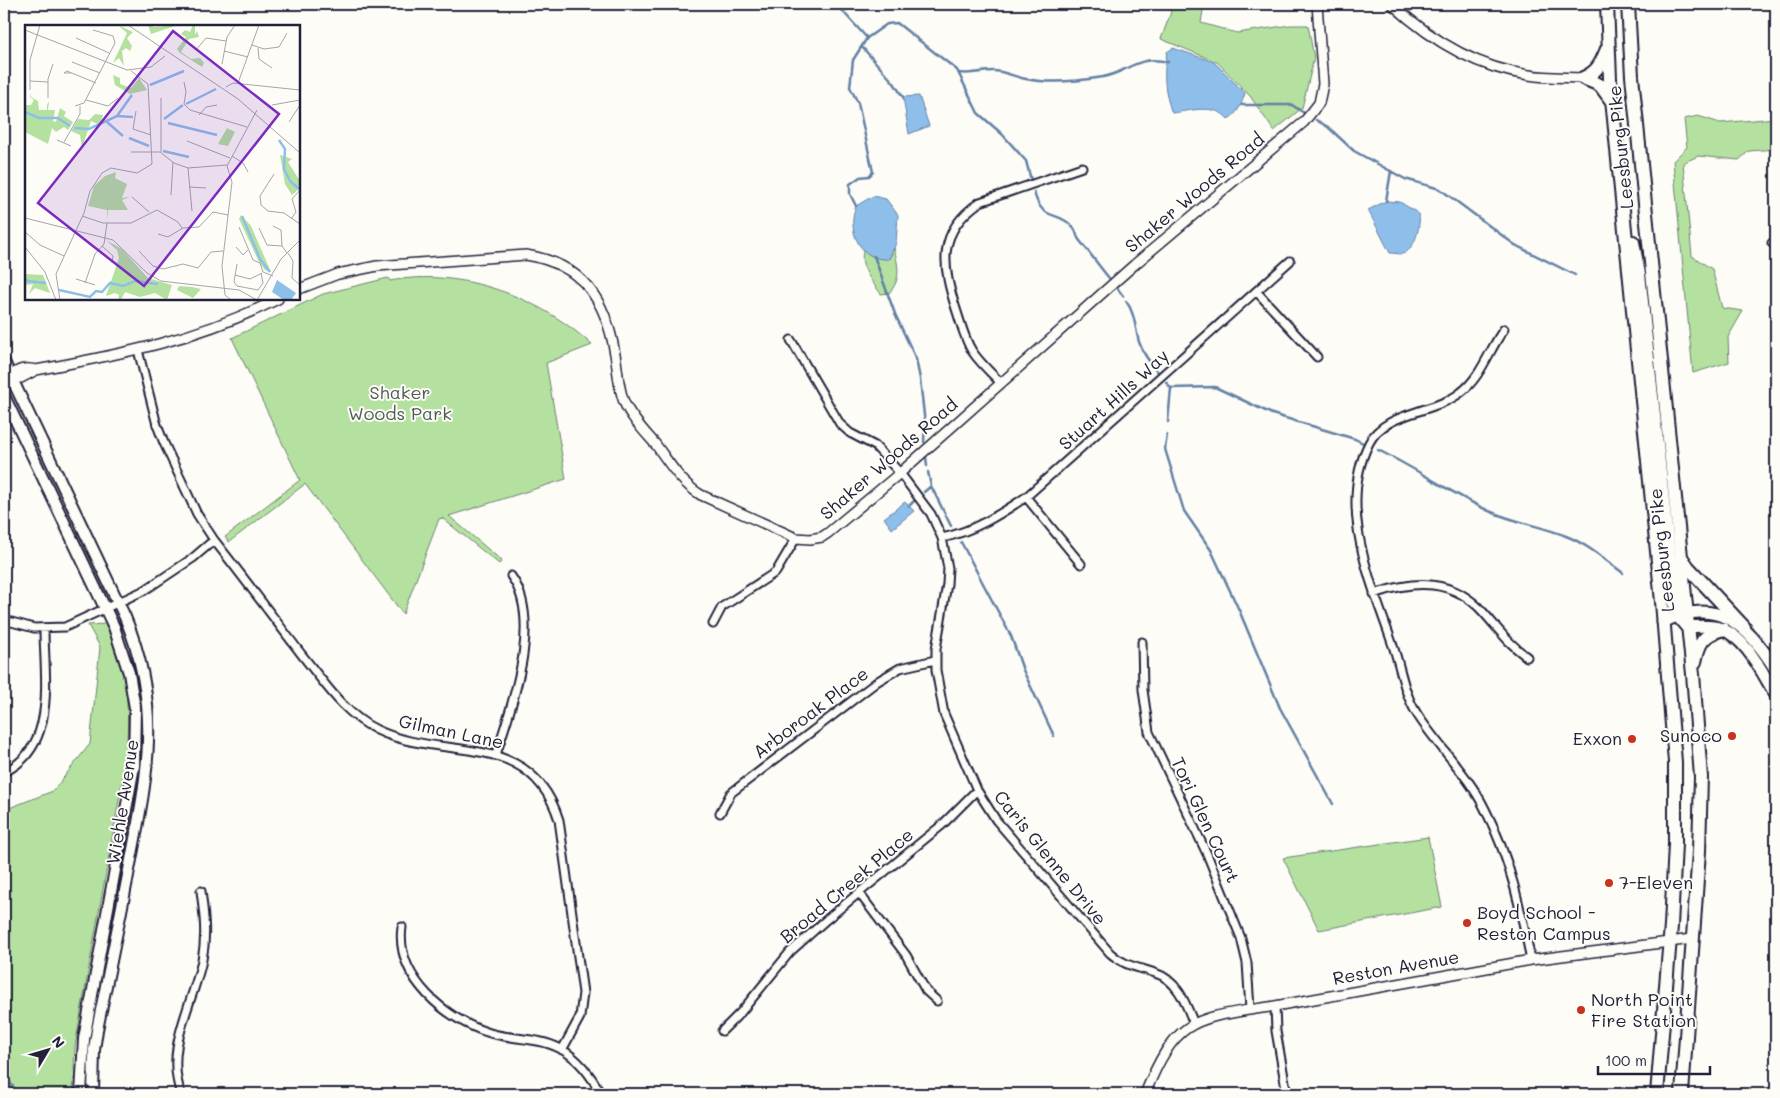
<svg xmlns="http://www.w3.org/2000/svg" width="1780" height="1098" font-family="Mali,sans-serif">
  <rect width="100%" height="100%" fill="#fdfcf7"/>
  <filter id="ink" filterUnits="userSpaceOnUse"><feTurbulence type="fractalNoise" baseFrequency=".02" numOctaves="2"/><feDisplacementMap in="SourceGraphic" scale="10" xChannelSelector="R" yChannelSelector="G"/><feConvolveMatrix kernelMatrix="1 2 1 2 8 2 1 2 1" color-interpolation-filters="sRGB"/></filter>
  <g filter="url(#ink)">
    <path fill="#b4e1a0" stroke="#6b826e" d="M 1167,4 L 1204,4 L 1201,23 L 1237,33 L 1291,25 L 1308,25 L 1314,58 L 1302,108 L 1274,131 L 1250,96 L 1217,62 L 1161,39 L 1171,12 Z
      M 1698,116 L 1720,123 L 1776,118 L 1776,149 L 1749,151 L 1739,160 L 1698,156 L 1683,163 L 1692,256 L 1712,269 L 1722,308 L 1743,311 L 1728,337 L 1729,362 L 1693,373 L 1673,161 L 1687,147 L 1684,119 Z
      M 894,248 C 898,265 902,279 889,293 L 881,294 C 873,283 857,264 864,250 L 874,256 L 889,259 Z
      M 388,278 L 390,281 C 460,267 540,297 592,345 L 546,363 L 566,479 L 449,516 L 502,561 L 499,564 L 442,518 L 439,519 L 403,614 L 305,484 L 229,542 L 225,537 L 300,480 L 232,338 L 323,294 Z
      M 105,624 C 130,666 130,719 125,766 L 75,1046 L 73,1094 L 4,1094 L 4,810 L 53,791 L 90,744 L 100,647 L 88,625 Z
      M 1428,837 L 1442,907 L 1319,930 L 1283,858 Z"/>
    <path fill="#8ebfea" stroke="#6380a4" d="M 1173,48 L 1214,62 L 1245,93 C 1242,103 1238,114 1228,119 C 1215,103 1190,111 1172,113 C 1164,92 1163,74 1167,52 Z
      M 919,96 L 929,126 L 909,134 L 903,97 Z
      M 873,196 L 886,199 L 898,215 L 896,243 L 889,259 C 860,262 846,229 856,206 Z
      M 1386,201 L 1400,202 L 1419,214 C 1421,225 1415,251 1402,254 C 1399,254 1393,253 1390,253 L 1368,210 Z
      M 905,502 L 914,511 L 892,529 L 884,518 Z"/>
    <g fill="none" stroke-linecap="round" stroke-linejoin="round">
      <path stroke="#6380a4" stroke-width="2.5" d="M 836,4 L 867,38 L 887,24 L 897,23 L 957,70 L 978,113 L 1002,134 L 1026,161 L 1031,180
        M 844,10 L 860,4
        M 862,47 L 894,83 L 903,97
        M 959,73 C 973,75 980,71 993,71 C 1004,71 1015,77 1026,79 C 1050,84 1079,81 1103,77 C 1129,72 1136,55 1168,62
        M 1242,105 L 1292,105 L 1304,113
        M 1316,120 L 1328,127 L 1354,151 L 1405,179 L 1440,189 L 1515,245 L 1575,275
        M 1034,192 C 1042,223 1057,209 1073,227 C 1077,231 1076,237 1080,241 C 1090,253 1099,266 1109,278
        M 1386,201 L 1391,171
        M 856,206 L 850,194 L 850,184 L 860,177 L 869,176 L 873,172 L 858,103 L 850,87 L 853,60 L 867,38
        M 874,256 L 895,314 L 916,359 L 920,379 L 925,424 L 924,442
        M 1118,289 L 1123,296
        M 1126,301 C 1135,313 1135,328 1139,342 C 1143,354 1150,363 1158,372
        M 1166,382 L 1171,388
        M 1171,388 L 1215,387 L 1272,414 L 1355,439 L 1367,445
        M 1168,422 L 1171,388
        M 1167,435 L 1165,449 L 1184,511 L 1211,550 L 1239,610 L 1280,708 L 1333,804
        M 1378,450 C 1417,469 1451,493 1489,511 C 1514,522 1541,526 1566,536 C 1587,544 1605,560 1623,573
        M 926,457 L 927,466
        M 928,472 L 931,486 L 951,526
        M 924,492 L 931,486
        M 909,506 L 915,500
        M 961,542 L 1011,636 L 1023,670 L 1054,736
        M 4,1075 L 19,1094"/>
      <g stroke="#22223b" stroke-width="11">
        <path id="minor" d="M 1772,243 L 1776,242
          M 1257,292 L 1317,357
          M 1504,329 C 1489,350 1481,378 1460,393 C 1434,413 1384,412 1369,443 C 1337,507 1371,582 1392,643 C 1401,667 1403,692 1417,714 C 1438,747 1468,774 1485,809 C 1510,858 1520,907 1531,960
          M 791,340 L 840,424 L 850,433 L 875,446 L 900,473 L 931,514 L 942,538 L 948,568 L 947,584 L 936,649 L 936,670 L 944,714 L 977,790 L 996,820 L 1110,953 C 1124,966 1138,967 1155,973 C 1178,980 1186,1004 1194,1024
          M 138,350 L 157,425 L 164,443 L 197,514 L 214,540 C 244,578 273,617 302,655 C 324,682 344,714 377,730 C 444,762 530,728 559,820 L 583,993 L 580,1017 L 562,1050
          M 1001,383 C 991,373 980,363 972,351 C 965,340 961,324 957,312 C 942,266 936,232 980,202 L 1082,167
          M 1026,497 L 1081,564
          M 942,538 C 974,531 999,515 1026,497 L 1290,261
          M 1374,594 C 1415,580 1453,578 1484,613 C 1500,631 1507,642 1527,657
          M 4,620 L 34,628 L 65,627 L 145,590 L 193,558 L 214,540
          M 713,624 L 722,607 L 776,572 L 796,538
          M 1142,642 L 1143,690 L 1149,732 L 1207,854 L 1241,938 L 1247,963 L 1250,1009
          M 496,755 C 511,706 544,621 511,576
          M 4,772 C 58,747 44,677 44,629
          M 720,813 L 731,793 L 878,681 L 900,668 L 935,660
          M 859,893 L 906,955 L 926,991 L 937,1001
          M 402,927 C 395,977 446,1020 490,1033 C 514,1040 539,1037 561,1049 C 579,1059 592,1077 601,1094
          M 1275,1006 L 1276,1031 L 1287,1094
          M 722,1031 L 741,1012 L 790,952 L 827,919 L 942,825 L 977,790
          M 181,1094 C 164,1047 193,1005 202,960 C 207,936 204,914 201,891"/>
      </g>
      <g stroke="#22223b" stroke-width="12">
        <path id="tertiary" d="M 1392,4 C 1430,39 1477,68 1529,75 C 1547,78 1565,77 1583,78
          M 299,289 L 338,274 L 377,266 L 526,255 C 583,264 606,300 615,354 C 618,370 618,387 624,402 C 631,418 645,432 656,445 C 670,464 681,483 701,495 L 796,538 L 810,539 L 822,537 L 828,533 L 900,473 L 1134,265 L 1304,122 L 1319,103 L 1323,84 L 1317,4
          M 4,376 L 21,378 L 36,370
          M 10,376 C 19,369 25,367 36,370 C 123,354 199,339 278,299
          M 1145,1094 C 1177,1014 1196,1019 1275,1006 L 1531,960 L 1692,939"/>
      </g>
      <g stroke="#22223b" stroke-width="14">
        <path id="secondary" d="M 4,362 L 125,617 C 163,708 147,777 129,870 C 119,923 108,976 97,1030 L 94,1050 L 93,1094
          M 4,396 L 114,627 L 129,673 L 135,708 L 134,766 L 84,1039 L 81,1094"/>
      </g>
      <g stroke="#22223b" stroke-width="15">
        <path id="primary" d="M 1663,622 C 1718,595 1749,626 1776,670
          M 1687,627 C 1698,626 1712,625 1722,629 C 1747,639 1762,673 1776,695"/>
      </g>
      <g stroke="#22223b" stroke-width="16">
        <path id="trunk" d="M 1607,4 L 1610,79 L 1662,602 L 1675,762 L 1675,844 L 1671,926 L 1657,1094
          M 1628,4 L 1632,76 L 1693,674 L 1701,777 L 1699,851 L 1682,1094
          M 1583,78 C 1598,72 1601,63 1607,49
          M 1583,78 L 1600,85 L 1611,100
          M 1633,242 L 1639,274 L 1673,595 L 1677,615 L 1687,627
          M 1681,557 L 1688,567 L 1744,627
          M 1695,662 C 1699,642 1703,635 1723,629"/>
      </g>
      <use href="#minor" stroke="#fdfcf7" stroke-width="7"/>
      <use href="#tertiary" stroke="#fdfcf7" stroke-width="9"/>
      <use href="#secondary" stroke="#fdfcf7" stroke-width="10"/>
      <use href="#primary" stroke="#fdfcf7" stroke-width="11"/>
      <use href="#trunk" stroke="#fdfcf7" stroke-width="12"/>
    </g>
  </g>
  <g fill="#c8321e" stroke="#fdfcf7" stroke-width="2">
    <circle cx="1732" cy="736" r="5"/>
    <circle cx="1632" cy="739" r="5"/>
    <circle cx="1609" cy="883" r="5"/>
    <circle cx="1467" cy="923" r="5"/>
    <circle cx="1581" cy="1010" r="5"/>
  </g>
  <g text-anchor="middle" stroke-width="4" stroke-linejoin="round" paint-order="stroke">
    <g font-size="18" fill="#22223b" stroke="#fdfcf7">
      <text transform="translate(1621 147) rotate(-96)" y="6">Leesburg Pike</text>
      <text transform="translate(1195 193) rotate(-40)" y="6">Shaker Woods Road</text>
      <text transform="translate(1114 400) rotate(-42)" y="6">Stuart Hills Way</text>
      <text transform="translate(889 459) rotate(-41)" y="6">Shaker Woods Road</text>
      <text transform="translate(1662 550) rotate(-96)" y="6">Leesburg Pike</text>
      <text transform="translate(811 713) rotate(-37)" y="6">Arboroak Place</text>
      <text transform="translate(451 732) rotate(12)" y="6">Gilman Lane</text>
      <text transform="translate(123 802) rotate(-81)" y="6">Wiehle Avenue</text>
      <text transform="translate(1205 820) rotate(65)" y="6">Tori Glen Court</text>
      <text transform="translate(1050 858) rotate(51)" y="6">Caris Glenne Drive</text>
      <text transform="translate(847 886) rotate(-40)" y="6">Broad Creek Place</text>
      <text transform="translate(1396 968) rotate(-10)" y="6">Reston Avenue</text>
    </g>
    <g font-size="18" fill="#4e5b59" stroke="#fdfcf7">
      <text x="400" y="399">Shaker<tspan x="400" dy="21">Woods Park</tspan></text>
    </g>
    <g font-size="18" fill="#22223b" stroke="#fdfcf7" text-anchor="start">
      <text x="1722" y="742" text-anchor="end">Sunoco</text>
      <text x="1622" y="745" text-anchor="end">Exxon</text>
      <text x="1619" y="889">7-Eleven</text>
      <text x="1477" y="919">Boyd School -<tspan x="1477" dy="21">Reston Campus</tspan></text>
      <text x="1591" y="1006">North Point<tspan x="1591" dy="21">Fire Station</tspan></text>
    </g>
  </g>
  <g transform="translate(25 25)">
    <rect width="275" height="275" fill="#fdfcf7"/>
    <path d="M 93,0 L 108,7 L 102,13 L 107,21 L 105,26 L 101,23 L 97,26 L 99,41 L 94,33 L 88,38 L 102,8 ZM 123,0 L 130,2 L 153,0 L 126,9 ZM 168,0 L 170,0 L 170,10 L 172,6 L 174,12 L 164,14 L 156,27 L 166,34 L 175,33 L 179,38 L 177,42 L 155,28 L 152,24 L 161,12 L 156,9 L 160,5 L 165,7 ZM 88,50 L 95,53 L 95,59 L 106,63 L 114,53 L 122,65 L 105,69 L 90,60 ZM 6,68 L 6,72 L 13,76 L 14,85 L 22,85 L 22,80 L 24,76 L 23,85 L 30,85 L 28,96 L 31,97 L 35,83 L 41,87 L 39,91 L 48,97 L 43,105 L 39,102 L 31,107 L 27,103 L 23,119 L 0,107 L 0,80 L 6,80 L 9,75 L 5,72 ZM 70,89 L 78,90 L 75,100 L 66,96 L 57,123 L 55,110 L 46,106 L 53,94 L 64,95 ZM 202,103 L 210,107 L 203,121 L 193,119 ZM 255,130 L 267,134 L 263,137 L 275,156 L 275,163 L 267,170 L 260,159 ZM 91,147 L 90,153 L 102,159 L 97,173 L 105,172 L 97,175 L 103,185 L 83,185 L 82,197 L 82,185 L 63,181 L 69,161 L 80,151 ZM 216,190 L 226,201 L 246,247 L 240,245 L 234,237 L 214,194 ZM 81,215 L 97,224 L 123,253 L 147,260 L 142,275 L 130,268 L 115,272 L 100,267 L 96,275 L 93,275 L 94,270 L 90,268 L 81,271 L 94,233 L 92,225 ZM 0,249 L 18,250 L 25,268 L 10,263 L 4,269 L 8,259 L 1,260 ZM 154,261 L 167,262 L 176,264 L 168,273 L 152,265 Z" fill="#b4e1a0"/>
    <path d="M 252,255 L 271,268 L 266,275 L 259,275 L 247,267 Z" fill="#8ebfea"/>
    <path fill="none" stroke="#8ebfea" stroke-width="2.5" d="M 125,60 L 159,46M 161,79 L 191,64M 0,87 L 14,93 L 33,93 L 45,101M 92,91 L 107,70M 139,94 L 158,80M 82,97 L 98,111M 143,98 L 192,110M 49,103 L 64,104 L 92,91 L 108,92M 104,113 L 124,121M 254,115 L 260,124 L 259,144 L 265,156 L 274,164M 138,126 L 164,132M 217,191 L 235,234 L 245,247M 0,253 L 2,256 L 21,258M 34,265 L 65,272 L 71,266 L 77,267 L 85,258 L 98,261 L 110,256 L 133,259"/>
    <path fill="none" stroke="#a5a5ac" stroke-width="1" d="M 103,0 L 213,74 L 275,128M 0,5 L 102,45 L 126,42 L 140,31M 51,13 L 84,28M 227,20 L 239,24 L 254,22 L 262,8M 233,23 L 234,34 L 247,43M 171,25 L 181,13 L 201,16M 199,26 L 223,32M 47,37 L 75,48M 197,39 L 202,12 L 210,0M 46,48 L 39,48 L 42,46 L 71,58M 5,56 L 23,57M 159,57 L 161,67 L 159,79 L 165,85 L 222,102M 213,58 L 234,0M 201,62 L 208,58 L 275,65M 5,65 L 5,35 L 15,0M 23,73 L 23,54 L 28,39M 136,73 L 136,127M 61,75 L 83,81 L 93,73M 247,80 L 275,75M 50,81 L 59,78 L 90,18 L 88,11 L 68,5M 111,86 L 108,104 L 126,110M 174,90 L 181,82 L 192,80M 264,97 L 275,80M 32,115 L 46,121M 162,116 L 205,133M 39,117 L 55,89 L 55,81M 106,127 L 135,127 L 149,138 L 163,143 L 202,140M 207,131 L 218,138 L 223,147M 163,143 L 167,186M 249,149 L 235,171 L 236,180 L 243,186 L 259,188 L 275,199M 164,162 L 181,163M 146,170 L 148,137M 107,172 L 124,187M 57,191 L 78,198 L 106,198 L 132,185 L 153,197 L 157,203M 0,193 L 88,215 L 122,248 L 136,256 L 214,265 L 232,275 L 256,234 L 275,215M 266,194 L 271,187 L 267,174 L 275,165M 248,201 L 256,205 L 257,221 L 262,228M 214,202 L 228,235 L 235,238 L 238,247 L 248,251M 234,203 L 242,220 L 257,221M 0,207 L 15,220 L 39,231M 133,209 L 143,212 L 158,203 L 174,202 L 188,187 L 203,190M 77,221 L 88,231 L 87,238M 0,222 L 20,247 L 31,275M 211,222 L 218,230 L 223,225M 114,226 L 128,241 L 138,244 L 158,239 L 173,243 L 186,227 L 198,226M 263,228 L 268,236 L 267,253 L 275,260M 212,239 L 209,257 L 212,261 L 233,265 L 238,258 L 236,248M 210,250 L 225,254 L 237,248M 51,254 L 70,260M 60,258 L 70,229 L 79,219 L 82,198M 35,275 L 31,249 L 59,188 L 65,166 L 77,148 L 86,143 L 112,148 L 127,139 L 123,59 L 106,46M 206,275 L 200,270 L 197,241 L 207,157 L 202,141 L 232,85"/>
    <path fill="#7b2cbf" fill-opacity="0.15" stroke="#7b2cbf" stroke-width="2.5" d="M 148,6 L 254,89 L 119,261 L 13,178 Z"/>
    <rect width="275" height="275" fill="none" stroke="#22223b" stroke-width="2.5"/>
  </g>
  <rect width="1780" height="1098" fill="none" stroke="#fdfcf7" stroke-width="20"/>
  <rect x="10" y="10" width="1760" height="1078" fill="none" stroke="#22223b" stroke-width="2" filter="url(#ink)"/>
  <g transform="translate(48 1050) rotate(52)" stroke="#fdfcf7" stroke-width="4" paint-order="stroke">
  <path d="M0-4L9 19L0 12L-9 19Z" fill="#22223b"/>
  <text y="-8" font-size="14" font-weight="bold" text-anchor="middle" fill="#22223b">N</text>
  </g>
  <path d="M1598 1066v8h112v-8" fill="none" stroke="#22223b" stroke-width="2.5"/>
  <text x="1605" y="1066" font-size="15" fill="#22223b" stroke="#fdfcf7" stroke-width="4" paint-order="stroke">100 m</text>
</svg>
